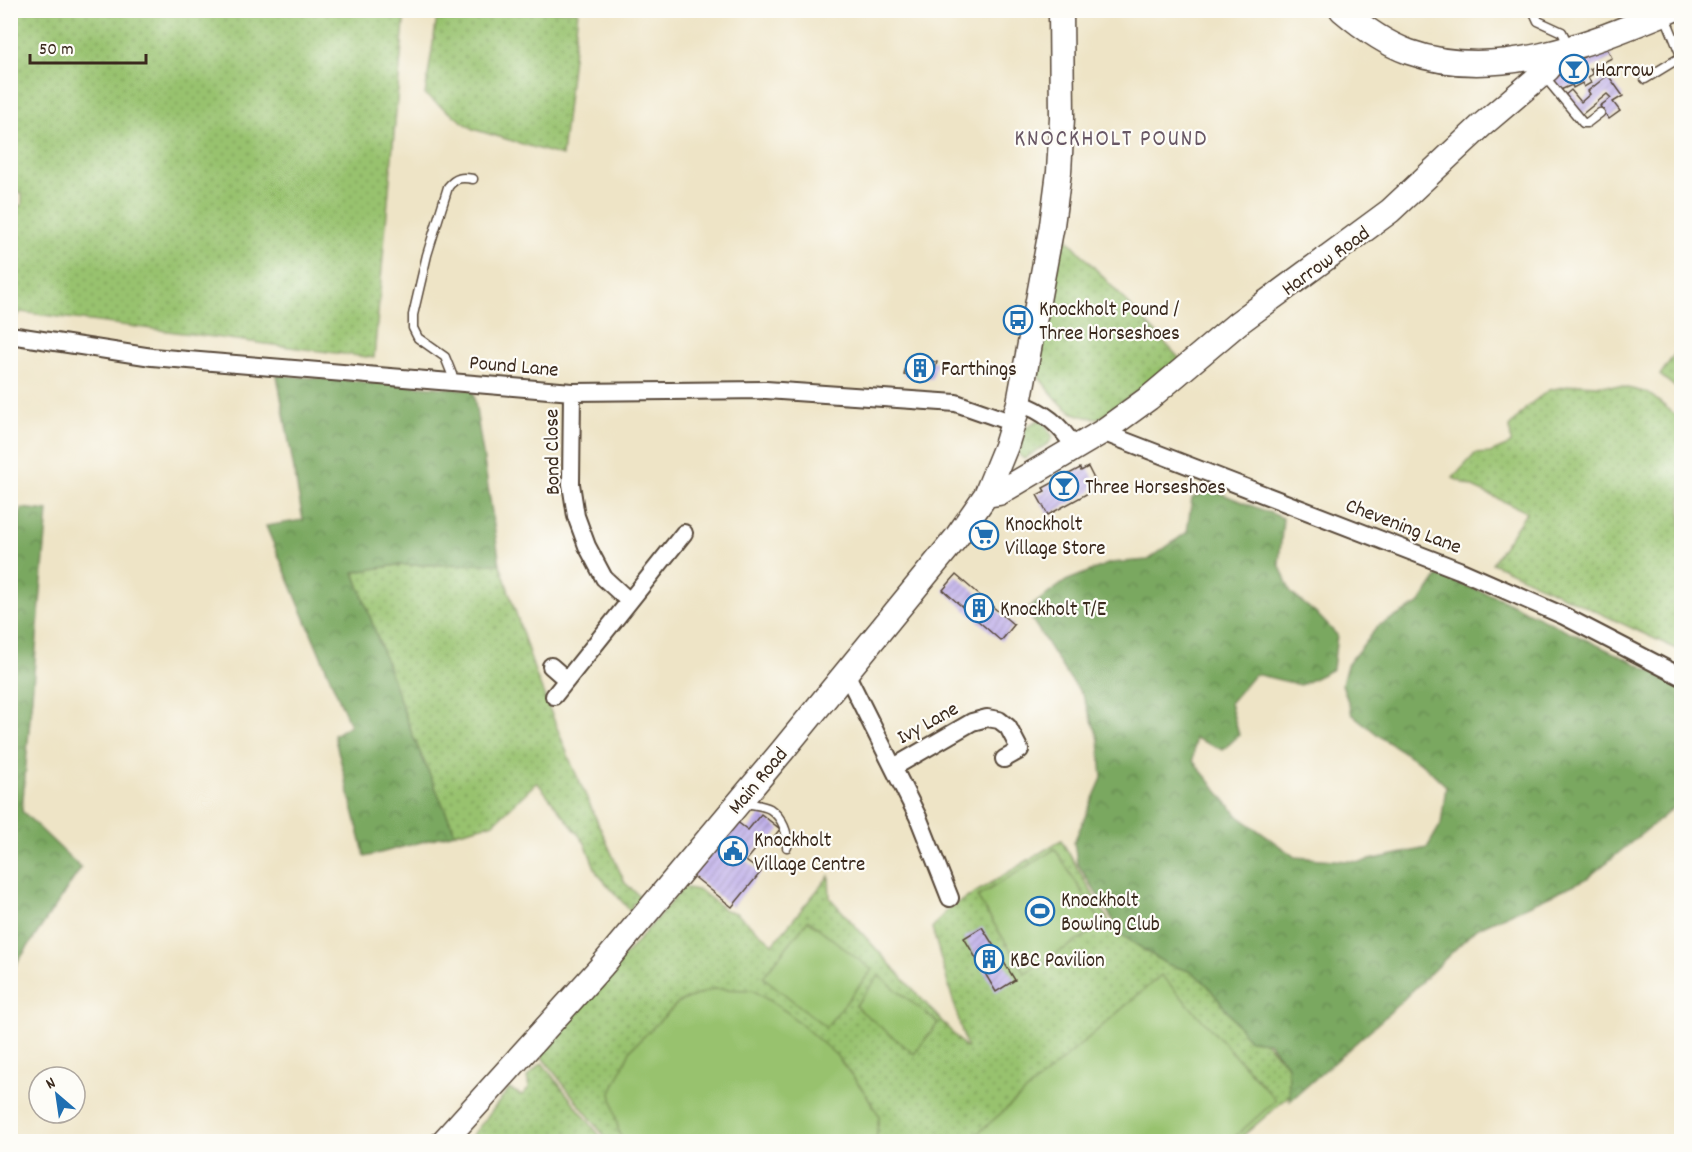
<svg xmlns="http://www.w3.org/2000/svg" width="1692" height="1152" font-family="Dekko,sans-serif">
  <defs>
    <pattern id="grass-dots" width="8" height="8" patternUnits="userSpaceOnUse" patternTransform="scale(1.5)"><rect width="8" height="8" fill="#98c26e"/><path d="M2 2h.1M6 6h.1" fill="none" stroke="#7d9e5a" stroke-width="1.8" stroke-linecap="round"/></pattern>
    <pattern id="forest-crowns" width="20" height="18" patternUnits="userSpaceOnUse" patternTransform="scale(1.5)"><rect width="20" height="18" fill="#7aa861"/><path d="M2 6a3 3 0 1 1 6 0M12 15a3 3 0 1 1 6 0" fill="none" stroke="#65894f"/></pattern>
    <pattern id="building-hatch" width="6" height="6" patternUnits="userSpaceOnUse" patternTransform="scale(1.5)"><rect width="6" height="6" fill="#beadea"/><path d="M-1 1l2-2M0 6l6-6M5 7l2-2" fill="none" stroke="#9c8dbd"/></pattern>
  </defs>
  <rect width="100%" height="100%" fill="#fdfcf7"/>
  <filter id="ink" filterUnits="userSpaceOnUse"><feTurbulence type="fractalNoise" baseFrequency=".0167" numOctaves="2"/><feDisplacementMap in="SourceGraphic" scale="12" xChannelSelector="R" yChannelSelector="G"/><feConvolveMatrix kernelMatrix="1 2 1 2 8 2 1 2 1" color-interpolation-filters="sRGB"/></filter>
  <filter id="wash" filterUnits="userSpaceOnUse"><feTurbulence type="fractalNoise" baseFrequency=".008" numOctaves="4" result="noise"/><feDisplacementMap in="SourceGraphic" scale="24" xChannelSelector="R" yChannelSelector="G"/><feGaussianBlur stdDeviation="1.35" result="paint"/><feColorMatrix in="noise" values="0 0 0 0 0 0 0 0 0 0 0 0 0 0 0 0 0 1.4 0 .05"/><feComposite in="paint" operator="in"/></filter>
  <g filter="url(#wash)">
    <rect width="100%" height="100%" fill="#eee4c6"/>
    <path fill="url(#grass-dots)" stroke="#6a7646" stroke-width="1.5" d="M 11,10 L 405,11 L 374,358 L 21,312 L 14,319 L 11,319 L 11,204 L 22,206 L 22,193 L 11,191 Z
      M 438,11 L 578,11 L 562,156 L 473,129 L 425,95 Z
      M 1060,231 L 1180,359 L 1100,418 C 1067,419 1057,400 1038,376 Z
      M 1681,345 L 1681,392 L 1660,375 Z
      M 1578,384 L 1619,386 L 1648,393 L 1681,419 L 1681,651 L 1492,563 L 1527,512 L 1453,478 L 1475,454 L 1490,453 L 1511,444 L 1510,426 L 1529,405 L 1549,390 Z
      M 1038,420 L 1044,423 L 1053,437 L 1049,443 L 1024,459 L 1018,454 L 1026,427 Z
      M 500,564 L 536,675 L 572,765 L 625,883 L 645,901 L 632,904 L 633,914 L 597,873 L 585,843 L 537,782 L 494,823 L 455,833 L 412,734 L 354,572 L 397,565 Z
      M 1061,840 L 1115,932 L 1174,947 L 1304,1083 L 1237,1141 L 609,1142 L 541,1056 L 557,1038 L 556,1036 L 684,887 L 701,891 L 725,910 L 736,913 L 773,944 L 829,876 L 830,898 L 967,1049 L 932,928 L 948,909 Z
      M 542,1063 L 604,1141 L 468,1141 L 509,1089 L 522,1095 L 529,1088 L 527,1077 Z"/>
    <path fill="url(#forest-crowns)" stroke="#5a6940" stroke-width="1.5" d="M 277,375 L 473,390 L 500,564 L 397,565 L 354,572 L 412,734 L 455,833 L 365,857 L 334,735 L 350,725 L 266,526 L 303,520 Z
      M 1212,490 L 1283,518 L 1279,564 L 1291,593 L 1319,616 L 1337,635 L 1333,669 L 1301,685 L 1255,674 L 1230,703 L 1239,735 L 1223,750 L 1195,738 L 1193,761 L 1238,816 L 1295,857 L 1360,862 L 1427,848 L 1441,824 L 1446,786 L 1424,765 L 1383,739 L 1352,714 L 1342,684 L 1347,665 L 1378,626 L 1419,604 L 1438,576 L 1497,597 L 1681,685 L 1681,802 L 1586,879 L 1476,929 L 1385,1017 L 1290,1101 L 1288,1066 L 1268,1042 L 1249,1040 L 1208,986 L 1192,972 L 1166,964 L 1123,936 L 1077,863 L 1074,842 L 1102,778 L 1099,739 L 1082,694 L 1065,672 L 1026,610 L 1066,581 L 1110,563 L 1148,560 L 1187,532 L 1192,498 Z
      M 21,508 L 48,511 L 22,811 L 81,868 L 11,972 L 10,590 Z"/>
    <path fill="#98c26e" stroke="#6a7646" stroke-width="1.5" d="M 1055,849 L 1103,925 L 1025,973 L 977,897 Z
      M 808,920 L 872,970 L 826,1027 L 763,977 Z
      M 1161,975 L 1276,1100 L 1230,1141 L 969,1141 Z
      M 879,976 L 938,1023 L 914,1054 L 855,1006 Z
      M 713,989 L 753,990 L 787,1012 L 836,1055 L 863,1090 L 879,1115 L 876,1141 L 624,1141 L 619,1133 L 611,1093 L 631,1049 L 679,1002 Z"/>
    <g id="blocks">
      <path fill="url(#building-hatch)" d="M 1605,45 L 1612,58 L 1590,69 L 1593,74 L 1588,77 L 1591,83 L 1584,87 L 1582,83 L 1573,88 L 1572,85 L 1558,91 L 1550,76 Z
        M 1608,75 L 1623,96 L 1613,102 L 1620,111 L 1609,119 L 1600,106 L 1611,98 L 1607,94 L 1580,116 L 1564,96 L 1571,90 L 1581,102 L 1590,94 L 1588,91 Z
        M 908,357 L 937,362 L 932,379 L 904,375 Z
        M 1088,467 L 1097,485 L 1091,489 L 1092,491 L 1048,515 L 1037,495 L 1045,491 L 1043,488 L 1080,468 L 1081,471 Z
        M 956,575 L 1014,625 L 1001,641 L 943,590 Z
        M 761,814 L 780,829 L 770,842 L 765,838 L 746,861 L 761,872 L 732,907 L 692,875 L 736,821 L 748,830 Z
        M 982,927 L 1015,980 L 996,992 L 964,938 Z"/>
    </g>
  </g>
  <g filter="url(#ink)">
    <use href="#blocks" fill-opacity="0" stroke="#564637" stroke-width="1.5"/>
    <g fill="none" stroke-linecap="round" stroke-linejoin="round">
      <g stroke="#564637" stroke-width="11">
        <path id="lane" d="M 1533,10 L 1538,21 L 1562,32 L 1569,46
          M 1664,14 L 1682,58
          M 1544,76 L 1583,123 L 1587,123 L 1600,113
          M 1645,79 L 1681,57
          M 455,382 L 445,357 L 418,338 L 413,328 L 413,315 L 427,255 L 448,187 C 456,177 462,177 473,179
          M 742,803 C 751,804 763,805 770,809 C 782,817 789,834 787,847"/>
      </g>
      <g stroke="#564637" stroke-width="20">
        <path id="street" d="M 10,335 L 152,357 L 572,392 L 766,390 L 956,403 L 1013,423
          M 572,392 L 571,484 L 576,516 L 587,546 L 604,578 L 629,601
          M 1019,403 C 1044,411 1061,425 1074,447
          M 1102,432 L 1459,570 L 1564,616 L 1682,677
          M 551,666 L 567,680
          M 846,673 L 918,817 L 950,898
          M 554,696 L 684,533
          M 894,767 L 972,722 L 987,718 L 999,720 L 1008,727 L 1020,750 L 1004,759"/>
      </g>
      <g stroke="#564637" stroke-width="27">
        <path id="secondary" d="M 1342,10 C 1362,27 1384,43 1409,52 C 1496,83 1591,43 1672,10
          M 986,495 L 999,493 L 1102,432 L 1149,398 L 1238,323 L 1390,211 L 1482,125 L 1548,69 L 1555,60 L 1556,52
          M 443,1142 L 601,967 L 783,750 L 956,538 L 986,495 L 1006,446 L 1019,403 L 1052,225 L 1059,172 L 1062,118 L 1061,10"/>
      </g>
      <use href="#lane" stroke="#fff" stroke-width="8"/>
      <use href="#street" stroke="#fff" stroke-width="16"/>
      <use href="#secondary" stroke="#fff" stroke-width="24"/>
    </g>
  </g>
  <defs>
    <g id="bar-ring" transform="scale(1.5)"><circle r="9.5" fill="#fdfcf7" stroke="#1f6fb2" stroke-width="1.5"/><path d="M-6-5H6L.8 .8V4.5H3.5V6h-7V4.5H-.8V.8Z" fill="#1f6fb2"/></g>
    <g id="bus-ring" transform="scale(1.5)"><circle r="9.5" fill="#fdfcf7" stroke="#1f6fb2" stroke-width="1.5"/><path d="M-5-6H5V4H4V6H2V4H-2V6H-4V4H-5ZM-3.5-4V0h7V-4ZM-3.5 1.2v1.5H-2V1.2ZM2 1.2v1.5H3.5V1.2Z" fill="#1f6fb2"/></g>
    <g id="building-ring" transform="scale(1.5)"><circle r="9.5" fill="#fdfcf7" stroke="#1f6fb2" stroke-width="1.5"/><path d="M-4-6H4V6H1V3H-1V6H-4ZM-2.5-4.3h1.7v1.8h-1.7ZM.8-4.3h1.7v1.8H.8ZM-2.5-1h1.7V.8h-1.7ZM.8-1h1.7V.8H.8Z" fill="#1f6fb2"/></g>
    <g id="supermarket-ring" transform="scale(1.5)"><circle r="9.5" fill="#fdfcf7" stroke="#1f6fb2" stroke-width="1.5"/><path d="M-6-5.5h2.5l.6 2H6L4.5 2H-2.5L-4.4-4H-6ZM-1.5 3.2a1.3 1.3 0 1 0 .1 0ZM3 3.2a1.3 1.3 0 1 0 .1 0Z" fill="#1f6fb2"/></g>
    <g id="civic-ring" transform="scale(1.5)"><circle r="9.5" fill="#fdfcf7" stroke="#1f6fb2" stroke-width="1.5"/><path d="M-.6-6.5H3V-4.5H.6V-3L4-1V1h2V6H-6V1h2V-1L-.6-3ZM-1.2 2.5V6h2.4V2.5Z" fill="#1f6fb2"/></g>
    <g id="stadium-ring" transform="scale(1.5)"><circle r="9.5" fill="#fdfcf7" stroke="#1f6fb2" stroke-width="1.5"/><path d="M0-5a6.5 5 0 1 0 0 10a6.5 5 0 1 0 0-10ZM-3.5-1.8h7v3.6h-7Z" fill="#1f6fb2"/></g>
  </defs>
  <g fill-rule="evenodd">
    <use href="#bar-ring" x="1574" y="69"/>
    <use href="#bus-ring" x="1018" y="320"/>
    <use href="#building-ring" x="920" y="368"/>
    <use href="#bar-ring" x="1064" y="486"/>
    <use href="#supermarket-ring" x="984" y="535"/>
    <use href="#building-ring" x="979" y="608"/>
    <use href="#civic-ring" x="733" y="851"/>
    <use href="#stadium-ring" x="1040" y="911"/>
    <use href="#building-ring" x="989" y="959"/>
  </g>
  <g text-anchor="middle" stroke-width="4.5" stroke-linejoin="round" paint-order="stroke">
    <g font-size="21" fill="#3b2a1e" stroke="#fdfcf7" text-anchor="start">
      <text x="1595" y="76">Harrow</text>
      <text x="1039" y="315">Knockholt Pound /<tspan x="1039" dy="24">Three Horseshoes</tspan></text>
      <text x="941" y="375">Farthings</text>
      <text x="1085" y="493">Three Horseshoes</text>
      <text x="1005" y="530">Knockholt<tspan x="1005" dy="24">Village Store</tspan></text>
      <text x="1000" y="615">Knockholt T/E</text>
      <text x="754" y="846">Knockholt<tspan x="754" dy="24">Village Centre</tspan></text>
      <text x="1061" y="906">Knockholt<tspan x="1061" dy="24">Bowling Club</tspan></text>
      <text x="1010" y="966">KBC Pavilion</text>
    </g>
    <g font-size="21" fill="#3b2a1e" stroke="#fdfcf7">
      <text transform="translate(1325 260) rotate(-36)" y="7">Harrow Road</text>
      <text transform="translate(514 365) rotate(5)" y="7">Pound Lane</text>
      <text transform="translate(551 452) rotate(-91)" y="7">Bond Close</text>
      <text transform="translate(1404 525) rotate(21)" y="7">Chevening Lane</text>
      <text transform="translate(927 722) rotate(-29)" y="7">Ivy Lane</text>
      <text transform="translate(757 780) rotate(-50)" y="7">Main Road</text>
    </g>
    <g font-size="24" letter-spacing="1.5" fill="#695865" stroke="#fdfcf7">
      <text x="1111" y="145">KNOCKHOLT POUND</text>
    </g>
  </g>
  <rect width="1692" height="1152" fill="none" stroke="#fdfcf7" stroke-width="36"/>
  <g transform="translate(57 1095) rotate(331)"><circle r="28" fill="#fdfcf7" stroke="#afa8a0" stroke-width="1.5"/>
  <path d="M0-4.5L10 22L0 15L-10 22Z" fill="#1f6fb2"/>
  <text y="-9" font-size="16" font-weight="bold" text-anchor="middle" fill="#3b2a1e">N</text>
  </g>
  <path d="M30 54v9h116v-9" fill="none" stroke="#3b2a1e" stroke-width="3"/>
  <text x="39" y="54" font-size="18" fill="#3b2a1e" stroke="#fdfcf7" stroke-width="4.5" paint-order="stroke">50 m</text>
</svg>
